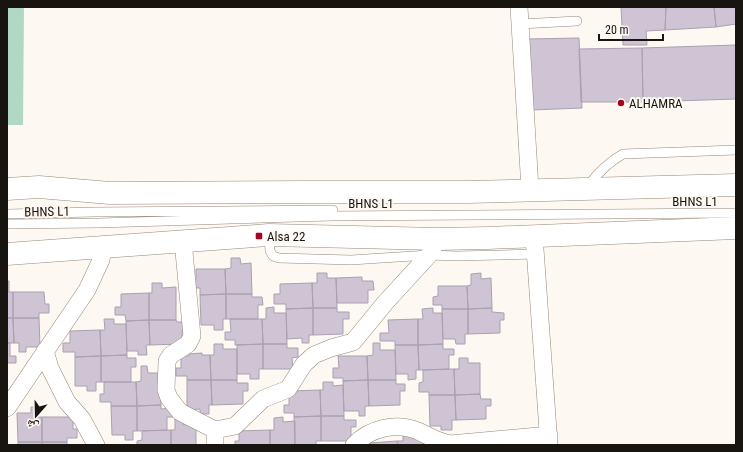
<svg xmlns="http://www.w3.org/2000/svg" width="743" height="452" font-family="'Roboto Condensed','Noto Naskh Arabic',sans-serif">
  <rect width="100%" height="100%" fill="#fef8f3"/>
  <path fill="#b1d8c4" d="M 7,7 L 24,7 L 23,125 L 7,125 Z"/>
  <path fill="#cec4d3" stroke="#aaa0af" d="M 621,7 L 666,7 L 665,30 L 646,31 L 647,45 L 623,45 Z
    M 666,7 L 714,7 L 716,27 L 665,30 Z
    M 714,7 L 736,7 L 736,24 L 716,27 Z
    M 579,38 L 582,108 L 532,110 L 527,39 Z
    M 736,45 L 736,99 L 643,102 L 642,48 Z
    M 642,48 L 643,102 L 581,102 L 579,49 Z
    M 231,258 L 240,258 L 241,264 L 251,263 L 252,294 L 226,294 L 225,269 L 231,268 Z
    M 196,269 L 225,269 L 226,294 L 200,295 L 200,288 L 192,288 L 192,279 L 196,279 Z
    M 317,273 L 327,273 L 327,278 L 336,278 L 337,308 L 313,308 L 312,283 L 317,283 Z
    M 481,273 L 481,279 L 491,278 L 492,308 L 468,309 L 467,286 L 471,285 L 471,274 Z
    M 362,277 L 362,281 L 373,281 L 374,290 L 368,290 L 368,303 L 337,303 L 336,278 Z
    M 7,281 L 9,281 L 9,292 L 13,292 L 13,318 L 7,318 Z
    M 152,283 L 162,283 L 162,288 L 176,287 L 176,320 L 149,320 L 149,293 L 152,293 Z
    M 312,283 L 313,308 L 286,309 L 286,304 L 274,304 L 274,294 L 280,294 L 280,284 Z
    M 438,286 L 467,286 L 468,309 L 442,309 L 442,305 L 433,305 L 433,297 L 438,296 Z
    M 13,292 L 44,292 L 45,304 L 49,304 L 49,313 L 39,313 L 39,318 L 13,318 Z
    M 149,293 L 149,320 L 126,321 L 125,315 L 115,315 L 115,307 L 121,307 L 121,294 Z
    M 226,294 L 226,319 L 223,319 L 223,330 L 214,330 L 214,325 L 201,325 L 200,295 Z
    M 226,294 L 252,294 L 252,297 L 262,297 L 263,305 L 258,305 L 258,319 L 226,319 Z
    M 274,307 L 274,313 L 286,313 L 287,344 L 263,344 L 262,319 L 266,319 L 266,308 Z
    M 313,308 L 337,308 L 337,312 L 349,312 L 349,319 L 343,319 L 343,334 L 313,335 Z
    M 313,308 L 313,335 L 309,335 L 309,343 L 302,343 L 302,338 L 287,339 L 286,309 Z
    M 433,308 L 433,313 L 442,313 L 443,344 L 418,345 L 418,319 L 423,319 L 422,309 Z
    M 492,308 L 492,312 L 504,313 L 504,320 L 500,320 L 500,333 L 468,334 L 468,309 Z
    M 442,309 L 468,309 L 468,334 L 465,334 L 465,344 L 456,344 L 455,339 L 443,339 Z
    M 7,318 L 13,318 L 14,343 L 7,343 Z
    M 13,318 L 39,318 L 40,347 L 26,347 L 26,352 L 19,352 L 19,343 L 14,343 Z
    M 104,319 L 114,319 L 114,324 L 126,324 L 127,355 L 101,356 L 100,330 L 105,330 Z
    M 230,319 L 262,319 L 263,344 L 235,345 L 235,340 L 225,340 L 225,332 L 231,332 Z
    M 418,319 L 418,345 L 395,345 L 395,341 L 380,341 L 380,333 L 389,333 L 388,320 Z
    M 149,320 L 176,320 L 177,322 L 186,322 L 186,331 L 182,331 L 182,344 L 150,345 Z
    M 149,320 L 150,345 L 146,345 L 147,355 L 138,355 L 138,351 L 127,351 L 126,321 Z
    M 100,330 L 101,356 L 75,357 L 75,352 L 63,352 L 63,343 L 70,343 L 70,331 Z
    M 7,343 L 10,343 L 10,356 L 16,356 L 16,363 L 7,363 Z
    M 373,343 L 380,343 L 380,350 L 395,350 L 396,380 L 368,380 L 367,356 L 373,355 Z
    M 214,344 L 223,344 L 223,349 L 237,349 L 237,380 L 211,380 L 210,355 L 214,355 Z
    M 263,344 L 287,344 L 287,348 L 298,348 L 298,357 L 292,358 L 293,369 L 263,369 Z
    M 263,344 L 263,369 L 259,369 L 259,379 L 250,379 L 250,374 L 237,374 L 237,345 Z
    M 443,344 L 443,349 L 454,349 L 454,355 L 449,355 L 449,369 L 419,370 L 418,345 Z
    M 395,345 L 418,345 L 419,370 L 416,370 L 416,379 L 408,380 L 408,374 L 396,374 Z
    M 202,353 L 202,355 L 210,355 L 211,380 L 187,380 L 187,376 L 176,376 L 176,368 L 181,368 L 181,356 L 189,356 L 189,354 Z
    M 127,355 L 127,358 L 136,358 L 136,367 L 131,367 L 131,382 L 101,382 L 101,356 Z
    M 101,356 L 101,382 L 96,382 L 96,391 L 87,391 L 87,386 L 75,386 L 75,357 Z
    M 338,356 L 367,356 L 368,380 L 343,381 L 343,378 L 333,378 L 333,368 L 339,368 Z
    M 459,358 L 468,358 L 468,363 L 480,363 L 480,394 L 455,395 L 454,369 L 459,369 Z
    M 141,366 L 147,366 L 148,373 L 160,373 L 161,405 L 137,406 L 136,382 L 141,381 Z
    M 454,369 L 455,395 L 429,395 L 429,392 L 419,392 L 419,383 L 423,382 L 423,370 Z
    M 187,380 L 211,380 L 212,405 L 209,405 L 209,414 L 200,414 L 200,409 L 187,410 Z
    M 211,380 L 237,380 L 237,383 L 248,383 L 248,391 L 243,391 L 243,404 L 212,405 Z
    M 368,380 L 369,406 L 365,406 L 365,416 L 359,416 L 359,411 L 344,411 L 343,381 Z
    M 368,380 L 396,380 L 396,384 L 405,384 L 405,391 L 400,391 L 400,405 L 369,406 Z
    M 104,382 L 136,382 L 137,406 L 111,406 L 111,402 L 100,402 L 100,394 L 104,394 Z
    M 323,382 L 333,382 L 333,386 L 343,385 L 344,416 L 321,416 L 320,390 L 323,390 Z
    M 320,390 L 321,416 L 294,417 L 294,413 L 284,413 L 284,405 L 289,405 L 289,391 Z
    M 480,394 L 481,399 L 491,399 L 491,406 L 486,406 L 486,419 L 456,420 L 455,395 Z
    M 429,395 L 455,395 L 456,420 L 452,420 L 452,430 L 441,430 L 441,426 L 430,426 Z
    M 161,405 L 161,409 L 173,408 L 173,417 L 167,417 L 167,430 L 137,431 L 137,406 Z
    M 111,406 L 137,406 L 137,431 L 133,431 L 133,440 L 125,440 L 125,435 L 112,435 Z
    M 31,407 L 38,407 L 38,417 L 42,417 L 42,442 L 18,442 L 17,413 L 31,413 Z
    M 321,416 L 321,441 L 316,441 L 316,445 L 295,445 L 294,417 Z
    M 321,416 L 344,416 L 344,420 L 356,420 L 356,427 L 351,427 L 351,441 L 321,441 Z
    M 42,417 L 73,417 L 73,429 L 77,429 L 77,438 L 67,438 L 67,442 L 42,442 Z
    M 283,417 L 283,422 L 295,421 L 295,445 L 270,445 L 270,430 L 274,430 L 274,418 Z
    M 175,419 L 183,419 L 183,425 L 196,424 L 196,445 L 171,445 L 171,430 L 175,430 Z
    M 171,430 L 171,445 L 137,445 L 137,441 L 142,440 L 142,431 Z
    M 270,430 L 270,445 L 235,445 L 235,441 L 239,441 L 239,431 Z
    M 403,435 L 423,435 L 424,445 L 398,445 L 397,441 L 403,441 Z
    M 397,441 L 398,445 L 369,445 L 369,443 Z
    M 18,442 L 42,442 L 42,445 L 18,445 Z
    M 42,442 L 67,442 L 67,445 L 42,445 Z"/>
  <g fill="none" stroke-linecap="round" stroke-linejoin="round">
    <g stroke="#94887b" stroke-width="10">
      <path id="service" d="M 520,24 L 577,21
        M 587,187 C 597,174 608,162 623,154 L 736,150
        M 7,214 L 94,212 L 333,210
        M 7,224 L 99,223 L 331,216 L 736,213
        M 269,235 L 270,251 L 273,256 L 279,258 L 351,260 L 429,255 L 457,256 L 535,254"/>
    </g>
    <g stroke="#94887b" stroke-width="18">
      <path id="minor" d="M 519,7 L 530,189
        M 534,235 L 549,445
        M 183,241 L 192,336 L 188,344 L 171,355 L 167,361 L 166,390 L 169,398 L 180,412 L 215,430
        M 45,351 L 50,368 L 67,402 L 82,419 L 96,445
        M 7,408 L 87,290 L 101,260 L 103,246
        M 215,445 L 215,430 L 235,426 L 263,399 L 288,389 L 304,364 L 314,355 L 331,348 L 353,342 L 385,303 L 429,255 L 438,239
        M 354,445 C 370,428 396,422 418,431 C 429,436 438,442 450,444 L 549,435"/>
    </g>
    <g stroke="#94887b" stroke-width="23">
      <path id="tertiary" d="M 7,189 L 39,187 L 110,193 L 309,192 L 468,192 L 736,185
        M 7,254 L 269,235 L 438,239 L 488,238 L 736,228"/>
    </g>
    <use href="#service" stroke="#fff" stroke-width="9"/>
    <use href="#minor" stroke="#fff" stroke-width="17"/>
    <use href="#tertiary" stroke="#fff" stroke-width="22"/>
  </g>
  <g fill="#a20321" stroke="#fef8f3" stroke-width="1.5">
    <circle cx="621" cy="103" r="4"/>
    <rect x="255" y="232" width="8" height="8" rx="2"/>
  </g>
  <g text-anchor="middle" stroke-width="4" stroke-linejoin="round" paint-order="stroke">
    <g font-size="13" fill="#18140f" stroke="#fef8f3" text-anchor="start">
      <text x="629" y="108">ALHAMRA</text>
      <text x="267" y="241">Alsa 22</text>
    </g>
    <g font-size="13" fill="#18140f" stroke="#fef8f3">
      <text x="695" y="206">BHNS L1</text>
      <text x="371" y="208">BHNS L1</text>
      <text transform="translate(47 211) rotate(-1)" y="5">BHNS L1</text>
    </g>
  </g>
  <rect width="743" height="452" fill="none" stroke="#18140f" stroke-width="16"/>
  <g transform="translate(36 416) rotate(200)" stroke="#fef8f3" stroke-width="3" paint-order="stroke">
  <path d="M0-3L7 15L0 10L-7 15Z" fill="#18140f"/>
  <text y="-6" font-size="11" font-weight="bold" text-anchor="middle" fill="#18140f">ش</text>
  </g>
  <path d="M599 34v6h64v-6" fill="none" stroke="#18140f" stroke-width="2"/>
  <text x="605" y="34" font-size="12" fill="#18140f" stroke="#fef8f3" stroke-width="3" paint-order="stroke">20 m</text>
</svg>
